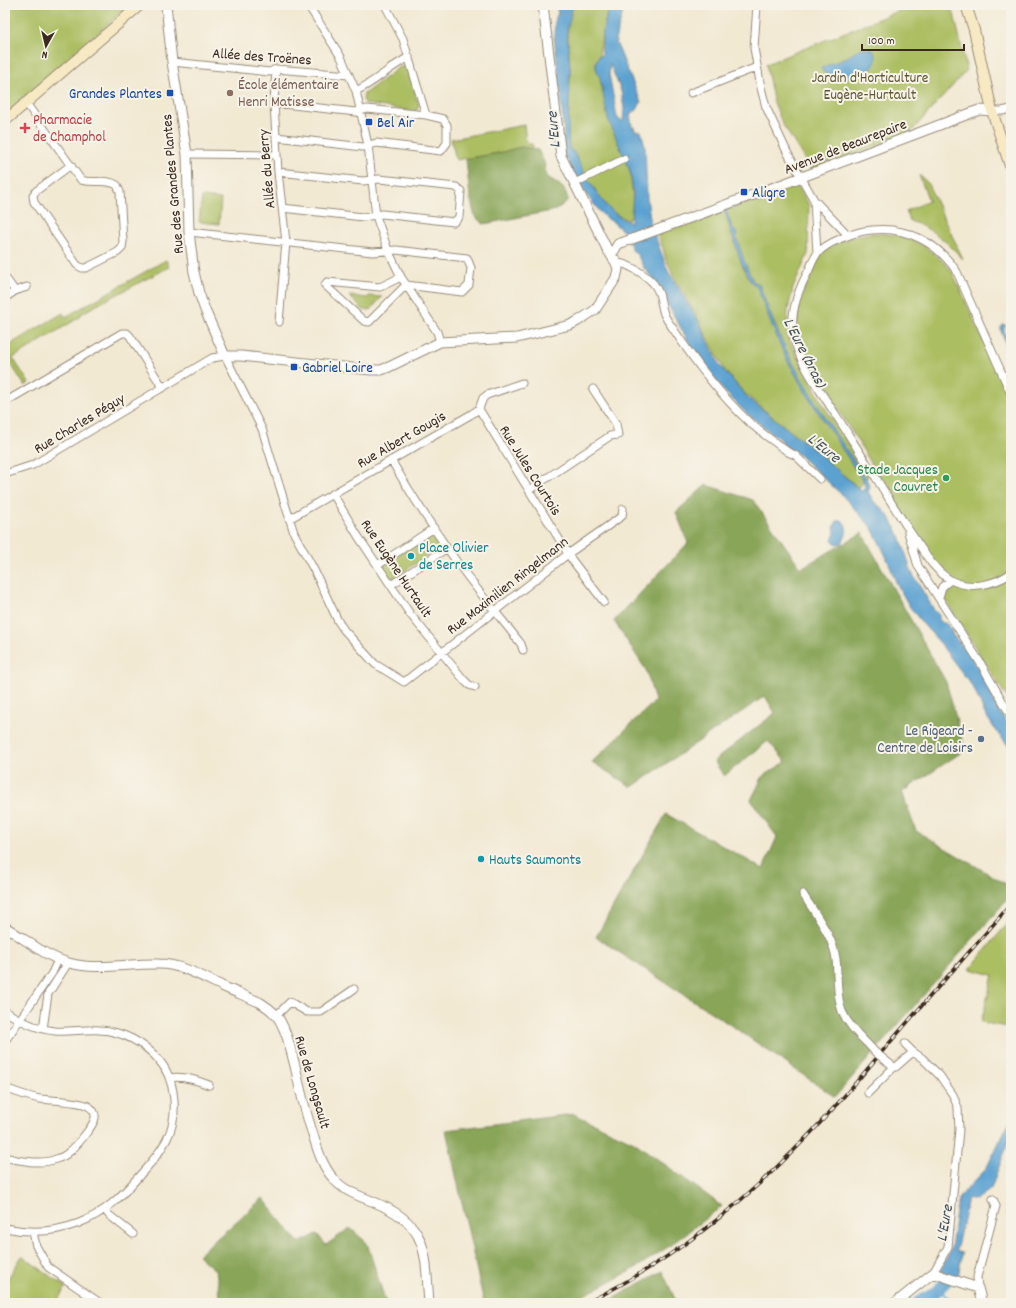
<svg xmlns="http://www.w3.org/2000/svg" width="1016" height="1308" font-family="Dekko,sans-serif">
  <rect width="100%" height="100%" fill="#f7f3e8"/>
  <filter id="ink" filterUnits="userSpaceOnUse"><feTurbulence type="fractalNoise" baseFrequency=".025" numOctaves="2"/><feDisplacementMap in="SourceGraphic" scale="8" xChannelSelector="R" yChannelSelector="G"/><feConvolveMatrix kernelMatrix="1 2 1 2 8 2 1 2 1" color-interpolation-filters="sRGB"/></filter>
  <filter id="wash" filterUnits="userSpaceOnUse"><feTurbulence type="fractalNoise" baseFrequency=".012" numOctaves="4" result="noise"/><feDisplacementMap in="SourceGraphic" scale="16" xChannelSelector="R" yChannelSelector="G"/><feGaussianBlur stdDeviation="0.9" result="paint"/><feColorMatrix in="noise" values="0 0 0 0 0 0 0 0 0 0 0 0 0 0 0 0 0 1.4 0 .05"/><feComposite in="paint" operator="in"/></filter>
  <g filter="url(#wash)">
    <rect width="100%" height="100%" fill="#f2e9d3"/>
    <path fill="#acbe62" stroke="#747440" d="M 5,5 L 129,5 L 5,118 Z
      M 573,5 L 609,5 L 602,35 L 599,56 L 596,62 L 596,68 L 600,78 L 609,120 L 630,171 L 633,199 L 632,214 L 629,220 C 605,213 594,189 581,168 C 578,163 572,156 570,150 C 564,124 571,95 570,68 C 569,47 564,25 573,5 Z
      M 913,5 L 950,5 L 954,14 L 967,70 L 909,134 L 811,170 L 782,123 L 773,100 L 766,64 Z
      M 403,66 L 407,69 L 419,105 L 417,110 L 411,111 L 366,104 L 363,100 L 364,94 L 398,68 Z
      M 524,125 L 526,142 L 533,145 L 532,149 L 521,147 L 499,153 L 456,160 L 451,139 Z
      M 919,175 L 927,182 L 963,259 C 946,241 933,229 910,221 L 906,211 L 929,201 Z
      M 798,186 L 809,205 L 808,254 L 793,288 L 788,310 L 787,336 L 824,406 L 869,475 L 859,488 L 744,393 L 725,371 L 694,311 L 673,276 L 670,267 L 666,260 L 663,248 L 657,234 Z
      M 202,197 L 221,199 L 219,224 L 199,222 Z
      M 870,233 C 908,234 927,243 952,271 L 1011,403 L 1011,704 L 944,598 L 947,572 L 927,553 L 800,348 C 794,321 798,301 810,276 C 813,268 817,258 824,252 C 836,241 854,236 870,233 Z
      M 166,260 L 169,267 L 82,313 L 80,317 L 13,358 L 29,383 L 25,386 L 9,361 L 5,363 L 5,353 L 14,342 L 63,313 L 65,317 Z
      M 349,296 L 368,298 L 369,296 L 382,297 L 370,310 L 363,310 Z
      M 431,533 L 440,547 L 391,580 L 382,565 Z
      M 1011,919 L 1011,1028 L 981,1022 L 993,975 L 970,969 Z
      M 22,1256 L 66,1287 L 56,1303 L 5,1303 L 5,1283 Z"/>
    <path fill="#89a558" stroke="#62683b" d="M 521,147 L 538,150 L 544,162 L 547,177 C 557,183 566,186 568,200 L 556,210 L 484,224 L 475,217 L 470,197 L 466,159 L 499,153 Z
      M 706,485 L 753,500 L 801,568 L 862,533 L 946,682 L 965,750 L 902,792 L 916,831 L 1011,887 L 1011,895 L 835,1097 L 741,1032 L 596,937 L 666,814 L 763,869 L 777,837 L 751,800 L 763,776 L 786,762 L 768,741 L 724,776 L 714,761 L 775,713 L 765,696 L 632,787 L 592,762 L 655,701 L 646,670 L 614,621 L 688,543 L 676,512 Z
      M 574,1114 L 634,1142 L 722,1206 L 668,1247 L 634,1269 L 569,1303 L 484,1303 L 446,1130 Z
      M 263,1198 L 299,1243 L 317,1234 L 326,1245 L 350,1228 L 367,1243 L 386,1303 L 221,1303 L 216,1271 L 198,1255 Z
      M 662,1271 L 677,1303 L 605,1303 Z"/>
    <path fill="#5ba2d1" stroke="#4b6678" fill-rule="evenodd" d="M 556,5 L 573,5 L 567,31 L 570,69 L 568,145 L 571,151 L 573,151 L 584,172 L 585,175 C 602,197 603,210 631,223 L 633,192 L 630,171 L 608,119 L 600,78 L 596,68 L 596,62 L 599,56 L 602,55 L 602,35 L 609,5 L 625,5 L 615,40 L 641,102 L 637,110 L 630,114 L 632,127 L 634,127 L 635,131 L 641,131 L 645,146 L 647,198 L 651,225 L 668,271 L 699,322 L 720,366 L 749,399 L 817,452 L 859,489 L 861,491 L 864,490 L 865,484 L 820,415 L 802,386 L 785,356 L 770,321 L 757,287 L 750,281 L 741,262 L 725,213 L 724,210 L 726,209 L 732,228 L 736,232 L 737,239 L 745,263 L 753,281 L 759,284 C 768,309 778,334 790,358 C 813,401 841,442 869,483 L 870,487 L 868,492 L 873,500 L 873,501 L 883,509 L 892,521 L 901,539 L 912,573 L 934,610 L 939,615 L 939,620 L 941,623 L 945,623 C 949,626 952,628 952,634 L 968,652 L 979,669 L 999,711 L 1011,729 L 1011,749 L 996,731 L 985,714 L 973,687 L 944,649 L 942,645 L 923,624 L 909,606 L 896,582 L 886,556 L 872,528 L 842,495 L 797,453 L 784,446 L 782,441 L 748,415 L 724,391 L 702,365 L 678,323 L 655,281 L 644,268 L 638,256 L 633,251 L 625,233 L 613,222 L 606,218 L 601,213 L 582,189 L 582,182 L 580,178 L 575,176 L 564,154 L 562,137 L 564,136 L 560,88 L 554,37 L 555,20 L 558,13 ZM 610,64 L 621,91 L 624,108 L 623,121 L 621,121 L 617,117 L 609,74 Z
      M 861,48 L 872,49 C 884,64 866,76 851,77 C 842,77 832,75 823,72 L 821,68 L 846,58 Z
      M 1004,324 L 1006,326 L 1004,328 L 1004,331 L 1011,350 L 1011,359 L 1001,331 L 1001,327 Z
      M 842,520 C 849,528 847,534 842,543 C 837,545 835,544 832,539 L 835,533 L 834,526 L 837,521 Z
      M 1011,1118 L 1011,1136 L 997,1172 L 991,1189 L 976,1200 L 968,1198 L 956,1251 L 962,1253 L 958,1277 L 940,1271 L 951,1249 L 956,1210 L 960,1196 L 986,1169 Z"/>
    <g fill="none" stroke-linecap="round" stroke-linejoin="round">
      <path stroke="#5ba2d1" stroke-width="2" d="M 939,1291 L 952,1300 L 963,1303"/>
      <path stroke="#5ba2d1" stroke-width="12" d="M 918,1303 C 933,1294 949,1286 951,1267"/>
    </g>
  </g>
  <g filter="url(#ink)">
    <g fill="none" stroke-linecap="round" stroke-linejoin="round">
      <g stroke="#968a78" stroke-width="9">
        <path id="minor" d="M 308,5 L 341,57 L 356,91 L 368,145 L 376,216 L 388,250 L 401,277 L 437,332 L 440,342
          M 385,5 L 403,39 L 426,115
          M 757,5 L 754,48 L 761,88 L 766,107 L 787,152 L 814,200 L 848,235
          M 172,62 L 270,72 L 276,69 L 349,75
          M 276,69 L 274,103 L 278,172 L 286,242 L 279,322
          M 356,91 C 375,82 390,67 409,57
          M 691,93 L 757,67
          M 26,103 L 81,180 C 93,184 106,178 117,185 L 120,192 L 123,241 L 122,248 L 118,252 L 86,268 L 82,268 L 77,265 L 34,202 L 33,195 L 36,191 L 71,165
          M 274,103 L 356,112 L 367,109 L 426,115 L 443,119 L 447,125 L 447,143 L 441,151 L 376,143 L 363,147 L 276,137
          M 992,111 L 1002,111 L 1011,109
          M 187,154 L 277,155
          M 278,172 L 363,181 L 379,179 L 456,187 L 461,191 L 459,217 L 454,222 L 382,214 L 363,217 L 282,208
          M 575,183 L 624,159
          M 814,200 L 817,253
          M 189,232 L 373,252 L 396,250 L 467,258 L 471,268 L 469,285 L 462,292 L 406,285 L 369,322 L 364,321 L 325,285 L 327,282 L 380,287 L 401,277
          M 616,259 L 616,263 C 626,262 646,275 653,283 C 662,294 660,303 664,314 C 666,319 669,323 672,327 C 695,362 719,394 749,422 C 761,433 775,442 788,452 L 795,455 L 820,479
          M 5,277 L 15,291
          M 5,298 L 15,291 L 27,287
          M 1011,394 L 957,272 C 938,243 907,226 872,230 C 857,231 826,242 817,254 C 814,258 811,265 809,270 C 798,290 789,314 794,337 C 798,361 819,389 832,409 C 846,430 859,452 873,473 C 887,496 902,520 917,542 C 926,555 933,568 946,577 C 965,591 993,586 1011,573
          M 5,402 L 122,333 L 127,333 L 130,336 L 163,388
          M 479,409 L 572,560 L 604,602
          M 391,460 C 410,492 430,524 452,555 C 473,586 498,614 521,644 L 523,650
          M 5,474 L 33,465 L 212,358 L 225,356 L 262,429 L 294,533 L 314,570 L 338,621 L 344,630 L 375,664 L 404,682 L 568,554 L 622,516 L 623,509
          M 529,490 L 610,436 L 618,435 L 616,424 L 593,389
          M 333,494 L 358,536 L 410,614 L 464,680 L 469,685 L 475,687
          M 289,519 L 470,415 L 479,409 L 483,398 L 487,395 L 522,383
          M 908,532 L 918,566 L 981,664 L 1011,716
          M 378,565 L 434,528
          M 391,585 L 447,548
          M 939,597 L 942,587 L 950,580
          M 803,894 C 815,914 833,936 836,959 C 838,975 836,996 842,1011 C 849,1028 864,1039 875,1052
          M 5,1011 C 20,1021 37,1029 55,1031 C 70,1032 85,1029 100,1030 C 122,1031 144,1043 158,1059 C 176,1079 179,1115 167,1139 C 160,1153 150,1164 140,1175 C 123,1195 105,1213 79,1223 C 56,1232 29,1233 5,1228
          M 276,1016 L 290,1002 L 307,1012 L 321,1012 L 354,989
          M 43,1029 L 48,994 L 68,963
          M 5,1041 L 52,973 L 58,960
          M 905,1044 L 913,1052
          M 890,1064 L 894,1067 L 896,1067 L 913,1052 L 922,1058 L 940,1076 L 953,1095 L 958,1108 L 959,1130 L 948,1247 L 933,1273
          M 169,1078 C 182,1075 197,1080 209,1085
          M 5,1088 C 16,1092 28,1097 40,1099 C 50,1100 81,1101 88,1106 C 92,1108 96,1113 95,1118 C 94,1125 76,1147 69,1152 C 66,1155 60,1158 56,1159 C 43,1165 18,1161 5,1157
          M 868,1093 L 894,1067
          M 105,1210 L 109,1215 L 133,1234
          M 33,1232 L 36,1246 L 48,1267 L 100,1303
          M 978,1288 L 977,1277 L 996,1206 L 993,1199"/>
      </g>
      <g stroke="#968a78" stroke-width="11">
        <path id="tertiary" d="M 166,5 L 172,62 L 187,154 L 189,232 L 194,272 L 199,293 L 205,310 L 225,356 L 241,356 L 371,370 L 381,370 L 389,367 L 440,342 L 517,338 L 570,325 L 578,321 L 595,310 L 616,278 L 618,269 L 616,263 L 607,249 L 561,156 L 543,5
          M 608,250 L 611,252 L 614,251 L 618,244 L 624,242 L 802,177 L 979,110 L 992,111
          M 5,927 C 25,939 46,957 69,963 C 98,971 130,963 159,964 C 181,964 203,977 222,986 C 235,992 248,997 261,1003 C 266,1006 272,1011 276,1015 C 286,1027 291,1051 295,1066 C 300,1090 306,1114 314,1138 C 318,1151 323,1167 333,1178 C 343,1191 360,1196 374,1202 C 429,1224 425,1252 429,1303
          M 895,1303 L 933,1273 L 978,1288 L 982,1303"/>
      </g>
      <g stroke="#968a78" stroke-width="12">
        <path id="secondary" d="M 966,5 L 974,30 L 992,111 L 1011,169
          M 5,121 L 140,5"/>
      </g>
      <use href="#minor" stroke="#fff" stroke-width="7"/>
      <use href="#tertiary" stroke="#fff" stroke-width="9"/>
      <use href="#secondary" stroke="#f7e9c3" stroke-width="10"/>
      <g stroke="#3b2a1e" stroke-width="3.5">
        <path id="rail" d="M 586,1303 C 679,1258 761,1189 830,1112 C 854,1086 876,1058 899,1032 C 936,989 974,947 1011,904"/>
      </g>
      <use href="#rail" stroke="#f7f3e8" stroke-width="2" stroke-dasharray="6" stroke-linecap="butt"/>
      <g stroke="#968a78" stroke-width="9" stroke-linecap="butt">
        <path id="minor-bridge" d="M 875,1052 L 890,1064"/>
      </g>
      <use href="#minor-bridge" stroke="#fff" stroke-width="7"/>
    </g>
  </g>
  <g fill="#1a4fb4" stroke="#f7f3e8" stroke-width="1.5">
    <rect x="166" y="89" width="8" height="8" rx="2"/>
    <rect x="365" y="118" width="8" height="8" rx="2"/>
    <rect x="740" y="188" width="8" height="8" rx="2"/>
    <rect x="290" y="363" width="8" height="8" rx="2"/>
  </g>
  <circle fill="#8d6e63" stroke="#f7f3e8" stroke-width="1.5" cx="230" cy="93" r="4"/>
  <path fill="#e0444e" stroke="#f7f3e8" stroke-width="1.5" d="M23 122h4v4h4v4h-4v4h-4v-4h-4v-4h4z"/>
  <circle fill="#2e9e5b" stroke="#f7f3e8" stroke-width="1.5" cx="946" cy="478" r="4"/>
  <g fill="#0f9aa8" stroke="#f7f3e8" stroke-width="1.5">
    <circle cx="411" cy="556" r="4"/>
    <circle cx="481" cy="859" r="4"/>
  </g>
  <circle fill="#5c6f8a" stroke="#f7f3e8" stroke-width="1.5" cx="981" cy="739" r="4"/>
  <g text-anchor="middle" stroke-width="4" stroke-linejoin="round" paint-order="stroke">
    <g font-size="15" fill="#3b2a1e" stroke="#f7f3e8">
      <text transform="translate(262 56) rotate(4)" y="5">Allée des Troënes</text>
      <text transform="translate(845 146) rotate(-21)" y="5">Avenue de Beaurepaire</text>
      <text transform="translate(266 169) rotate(-95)" y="5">Allée du Berry</text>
      <text transform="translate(172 184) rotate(-95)" y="5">Rue des Grandes Plantes</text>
      <text transform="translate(79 423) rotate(-31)" y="5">Rue Charles Péguy</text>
      <text transform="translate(401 439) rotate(-30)" y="5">Rue Albert Gougis</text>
      <text transform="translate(531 470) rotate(58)" y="5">Rue Jules Courtois</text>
      <text transform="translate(397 568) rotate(56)" y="5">Rue Eugène Hurtault</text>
      <text transform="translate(507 585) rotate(-38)" y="5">Rue Maximilien Ringelmann</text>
      <text transform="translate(313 1082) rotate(74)" y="5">Rue de Longsault</text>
    </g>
    <g font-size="15" fill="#5d5632" stroke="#f7f3e8">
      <text x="870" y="82">Jardin d'Horticulture<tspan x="870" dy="17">Eugène-Hurtault</tspan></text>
    </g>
    <g font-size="15" fill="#785e54" stroke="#f7f3e8" text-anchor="start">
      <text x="238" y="89">École élémentaire<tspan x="238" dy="17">Henri Matisse</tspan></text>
    </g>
    <g font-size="15" fill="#164399" stroke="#f7f3e8" text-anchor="start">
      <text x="162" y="98" text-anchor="end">Grandes Plantes</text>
      <text x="377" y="127">Bel Air</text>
      <text x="752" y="197">Aligre</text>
      <text x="302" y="372">Gabriel Loire</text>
    </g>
    <g font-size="15" fill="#be3a42" stroke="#f7f3e8" text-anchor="start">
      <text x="33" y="124">Pharmacie<tspan x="33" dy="17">de Champhol</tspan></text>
    </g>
    <g font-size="15" fill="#27864d" stroke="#f7f3e8" text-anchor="end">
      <text x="938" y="474">Stade Jacques<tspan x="938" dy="17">Couvret</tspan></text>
    </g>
    <g font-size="15" fill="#0d838f" stroke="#f7f3e8" text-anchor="start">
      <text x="419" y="552">Place Olivier<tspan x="419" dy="17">de Serres</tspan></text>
      <text x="489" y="864">Hauts Saumonts</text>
    </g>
    <g font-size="15" fill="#4e5e75" stroke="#f7f3e8" text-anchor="end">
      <text x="973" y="735">Le Rigeard -<tspan x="973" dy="17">Centre de Loisirs</tspan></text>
    </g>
    <g font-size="16" font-style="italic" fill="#46545d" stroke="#f7f3e8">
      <text transform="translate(552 130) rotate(-95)" y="6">L'Eure</text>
      <text transform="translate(806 352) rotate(63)" y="6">L'Eure (bras)</text>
      <text transform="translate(825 447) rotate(39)" y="6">L'Eure</text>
      <text transform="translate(943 1223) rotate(-80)" y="6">L'Eure</text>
    </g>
  </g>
  <rect width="1016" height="1308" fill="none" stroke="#f7f3e8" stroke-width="20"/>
  <g transform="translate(46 46) rotate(188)" stroke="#f7f3e8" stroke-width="3" paint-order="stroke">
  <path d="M0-3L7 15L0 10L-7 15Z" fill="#3b2a1e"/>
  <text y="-6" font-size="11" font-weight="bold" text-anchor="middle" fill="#3b2a1e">N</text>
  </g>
  <path d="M862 44v6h102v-6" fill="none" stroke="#3b2a1e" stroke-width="2"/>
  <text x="868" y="44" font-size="12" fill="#3b2a1e" stroke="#f7f3e8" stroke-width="3" paint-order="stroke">100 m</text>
</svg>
